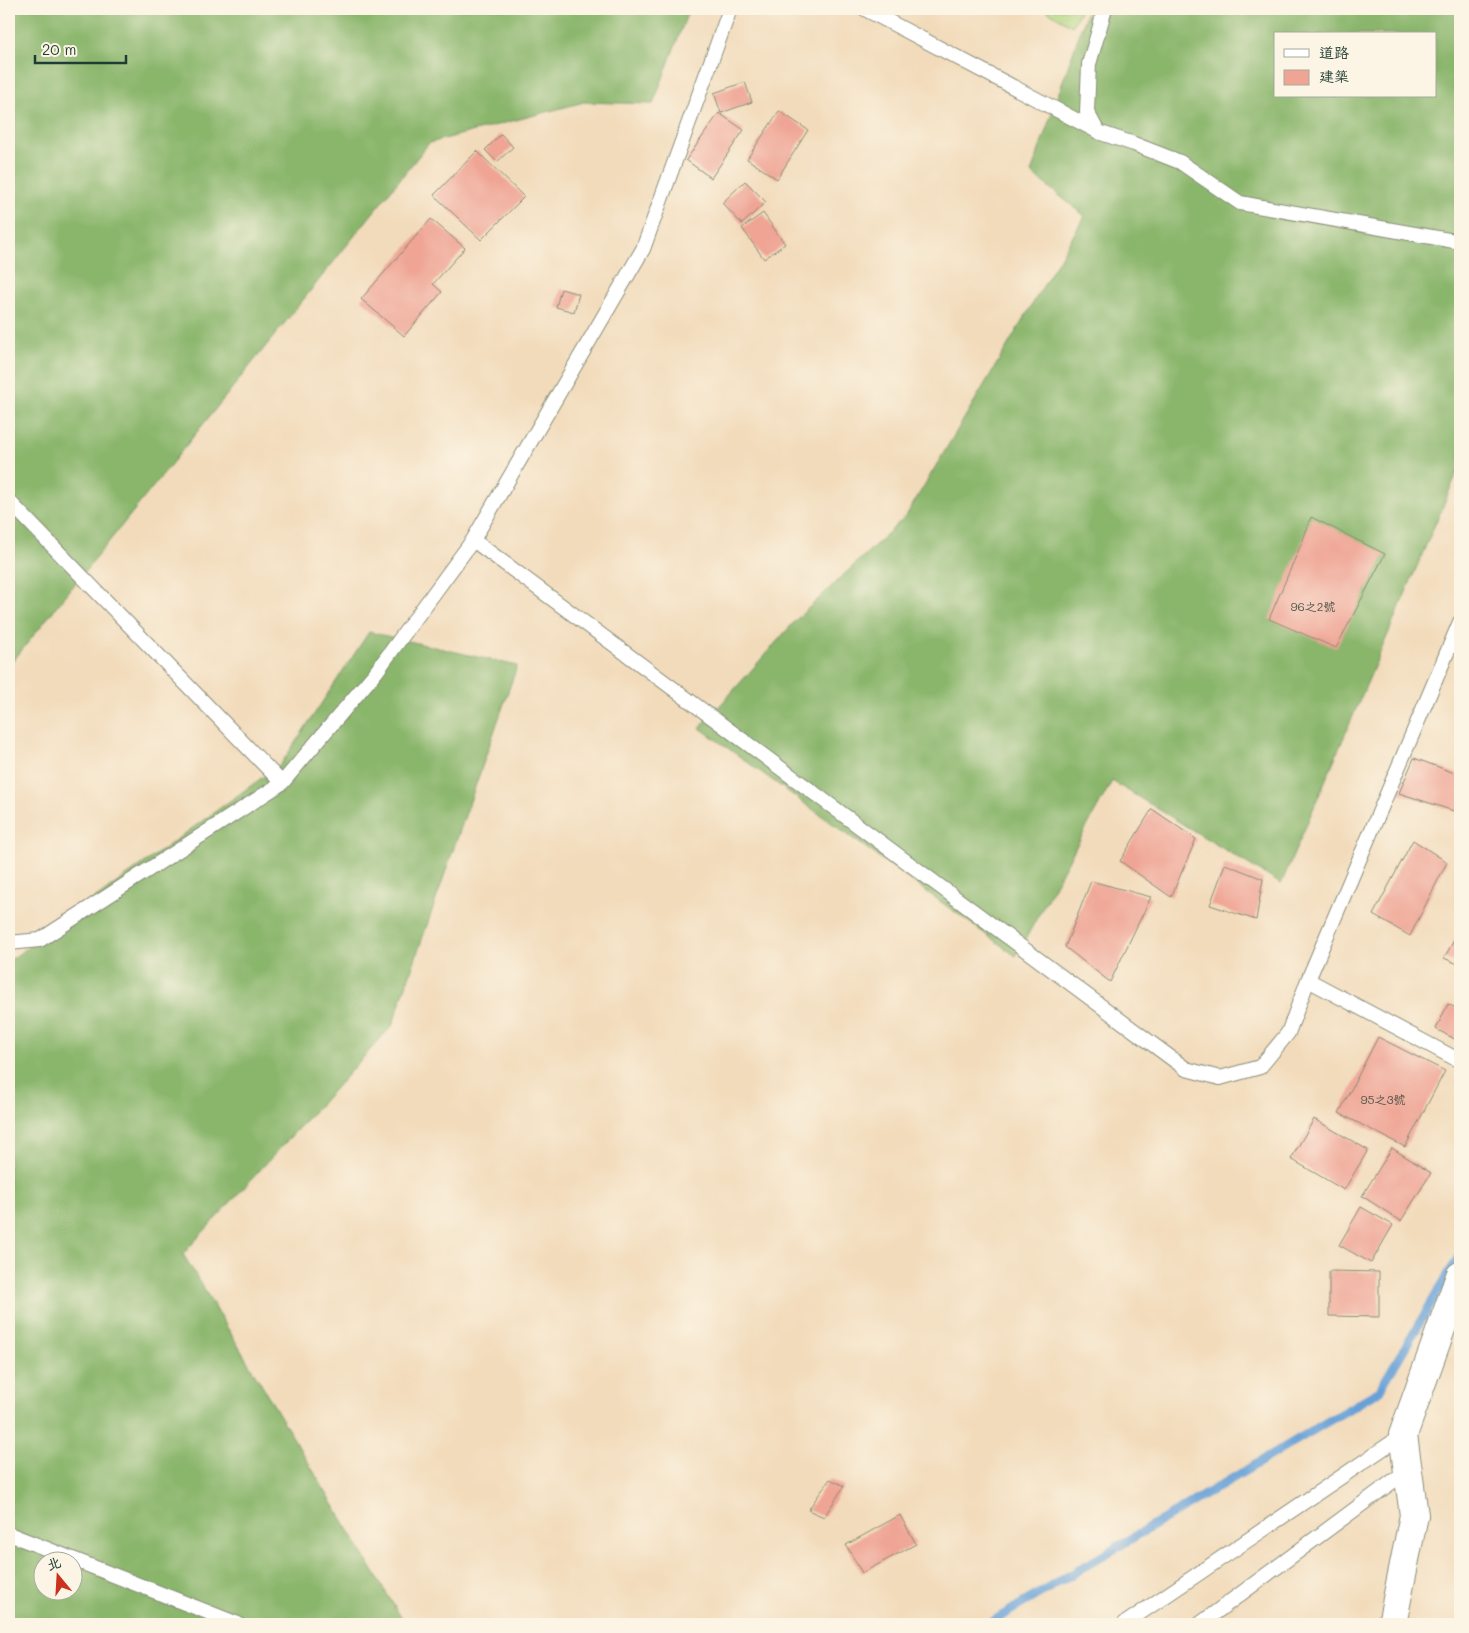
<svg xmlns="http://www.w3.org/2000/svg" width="1469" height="1633" font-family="Mali,'LXGW WenKai TC',sans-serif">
  <rect width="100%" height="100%" fill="#fcf5e5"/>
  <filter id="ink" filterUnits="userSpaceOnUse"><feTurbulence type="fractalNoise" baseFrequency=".02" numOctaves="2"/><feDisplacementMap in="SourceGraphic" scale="10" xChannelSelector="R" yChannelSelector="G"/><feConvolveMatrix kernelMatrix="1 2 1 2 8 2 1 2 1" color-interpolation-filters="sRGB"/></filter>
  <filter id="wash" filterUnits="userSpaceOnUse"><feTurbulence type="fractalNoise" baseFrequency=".0096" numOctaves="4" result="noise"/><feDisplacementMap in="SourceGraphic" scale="20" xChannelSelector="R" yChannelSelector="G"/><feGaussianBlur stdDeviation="1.12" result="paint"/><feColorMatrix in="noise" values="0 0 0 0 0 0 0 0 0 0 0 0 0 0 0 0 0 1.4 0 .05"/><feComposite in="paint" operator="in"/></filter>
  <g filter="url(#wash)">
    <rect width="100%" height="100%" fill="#f2dbbb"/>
    <path fill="#aed47d" stroke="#668858" d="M 1044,9 L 1081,9 L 1072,26 Z"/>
    <path fill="#8ab66c" stroke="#547a50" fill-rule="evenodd" d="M 9,9 L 689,9 L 653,104 L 584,102 L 429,143 L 9,666 Z
      M 1088,9 L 1460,9 L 1460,466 L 1281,884 L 1112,781 L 1016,956 L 700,728 L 796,620 L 906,516 L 1085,216 L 1031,173 ZM 1275,34 L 1435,34 L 1435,96 L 1275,96 Z
      M 369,632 L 517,666 L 392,1026 L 183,1254 L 405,1624 L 9,1624 L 9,961 L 281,764 ZM 42,1560 L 72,1560 L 72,1590 L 42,1590 Z"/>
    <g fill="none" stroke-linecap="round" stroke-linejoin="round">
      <path stroke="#67a1d7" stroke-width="9" d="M 988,1624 L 1379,1391 L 1460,1255"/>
    </g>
    <g id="blocks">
      <path fill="#efa494" d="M 745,82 L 752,102 L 721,113 L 714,93 Z
        M 779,111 L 808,130 L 777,179 L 747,159 Z
        M 719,113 L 744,130 L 711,178 L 686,160 Z
        M 501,134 L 513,147 L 497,162 L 485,150 Z
        M 477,151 L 524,197 L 481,240 L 434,195 Z
        M 745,181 L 766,202 L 742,224 L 722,203 Z
        M 763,213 L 785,244 L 764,259 L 742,228 Z
        M 431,219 L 465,248 L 433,284 L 442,292 L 404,336 L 361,299 Z
        M 561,289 L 579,294 L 574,312 L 556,307 Z
        M 1311,517 L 1385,554 L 1336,648 L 1269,619 L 1303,540 Z
        M 1414,758 L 1460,775 L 1460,813 L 1399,793 Z
        M 1152,809 L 1196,839 L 1171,897 L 1120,861 Z
        M 1413,840 L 1447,862 L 1410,936 L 1373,915 Z
        M 1225,864 L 1263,879 L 1256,920 L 1210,905 Z
        M 1091,881 L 1151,897 L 1110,982 L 1065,947 Z
        M 1460,930 L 1460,965 L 1444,958 Z
        M 1448,1004 L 1460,1010 L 1460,1042 L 1436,1029 Z
        M 1378,1037 L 1445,1071 L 1405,1147 L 1339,1113 Z
        M 1314,1119 L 1368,1150 L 1344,1190 L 1291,1159 Z
        M 1392,1148 L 1431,1173 L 1401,1221 L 1362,1196 Z
        M 1361,1207 L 1393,1225 L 1371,1263 L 1339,1245 Z
        M 1329,1271 L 1379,1272 L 1379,1317 L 1329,1316 Z
        M 830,1479 L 844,1486 L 824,1517 L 808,1510 Z
        M 900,1515 L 916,1544 L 862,1573 L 846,1545 Z"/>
    </g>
  </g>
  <g filter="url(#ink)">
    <use href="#blocks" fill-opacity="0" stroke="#888c78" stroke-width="1"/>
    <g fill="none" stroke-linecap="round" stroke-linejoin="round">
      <g stroke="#888c78" stroke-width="16">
        <path id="service" d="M 865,9 L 1097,131
          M 1105,9 L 1089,64 L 1087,112 L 1098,132 L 1134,144 L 1180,162 L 1240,203 L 1460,242
          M 9,501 L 282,783
          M 473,540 L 1186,1069 L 1220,1078 L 1260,1067 L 1288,1033 L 1308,980 L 1460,622
          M 9,943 L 40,940 L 282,783 L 376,672 L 473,540 L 643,249 L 730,9
          M 1308,980 L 1460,1061
          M 9,1534 L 238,1624
          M 1124,1624 L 1403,1435
          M 1200,1624 L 1408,1470"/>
      </g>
      <g stroke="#888c78" stroke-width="30">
        <path id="tertiary" d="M 1392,1624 L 1414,1515 L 1403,1435 L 1460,1276"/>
      </g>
      <use href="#service" stroke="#fff" stroke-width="14"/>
      <use href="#tertiary" stroke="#fff" stroke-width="28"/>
    </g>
  </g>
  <g text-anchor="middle" stroke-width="4" stroke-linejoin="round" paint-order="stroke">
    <g font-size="12" fill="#53574c">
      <text x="1313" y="611">96之2號</text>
      <text x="1383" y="1104">95之3號</text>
    </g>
  </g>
  <rect width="1469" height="1633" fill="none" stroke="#fcf5e5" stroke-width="30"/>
  <rect x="1274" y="32" width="162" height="65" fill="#fcf5e5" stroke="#a4ab9e"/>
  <rect x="1284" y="49" width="25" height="8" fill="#ffffff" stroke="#a4ab9e"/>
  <text x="1319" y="58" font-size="15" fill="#1f3d34">道路</text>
  <rect x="1284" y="70" width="25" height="15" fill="#efa494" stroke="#a4ab9e"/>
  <text x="1319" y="82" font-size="15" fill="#1f3d34">建築</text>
  <g transform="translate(58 1576) rotate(342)"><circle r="24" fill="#fcf5e5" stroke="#a4ab9e"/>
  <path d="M0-4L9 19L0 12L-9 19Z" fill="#c8321e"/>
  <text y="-8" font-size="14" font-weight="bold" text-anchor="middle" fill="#1f3d34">北</text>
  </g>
  <path d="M35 55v8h91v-8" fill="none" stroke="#1f3d34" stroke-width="2.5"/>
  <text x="42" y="55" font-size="15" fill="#1f3d34" stroke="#fcf5e5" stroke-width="4" paint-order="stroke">20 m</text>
</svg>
